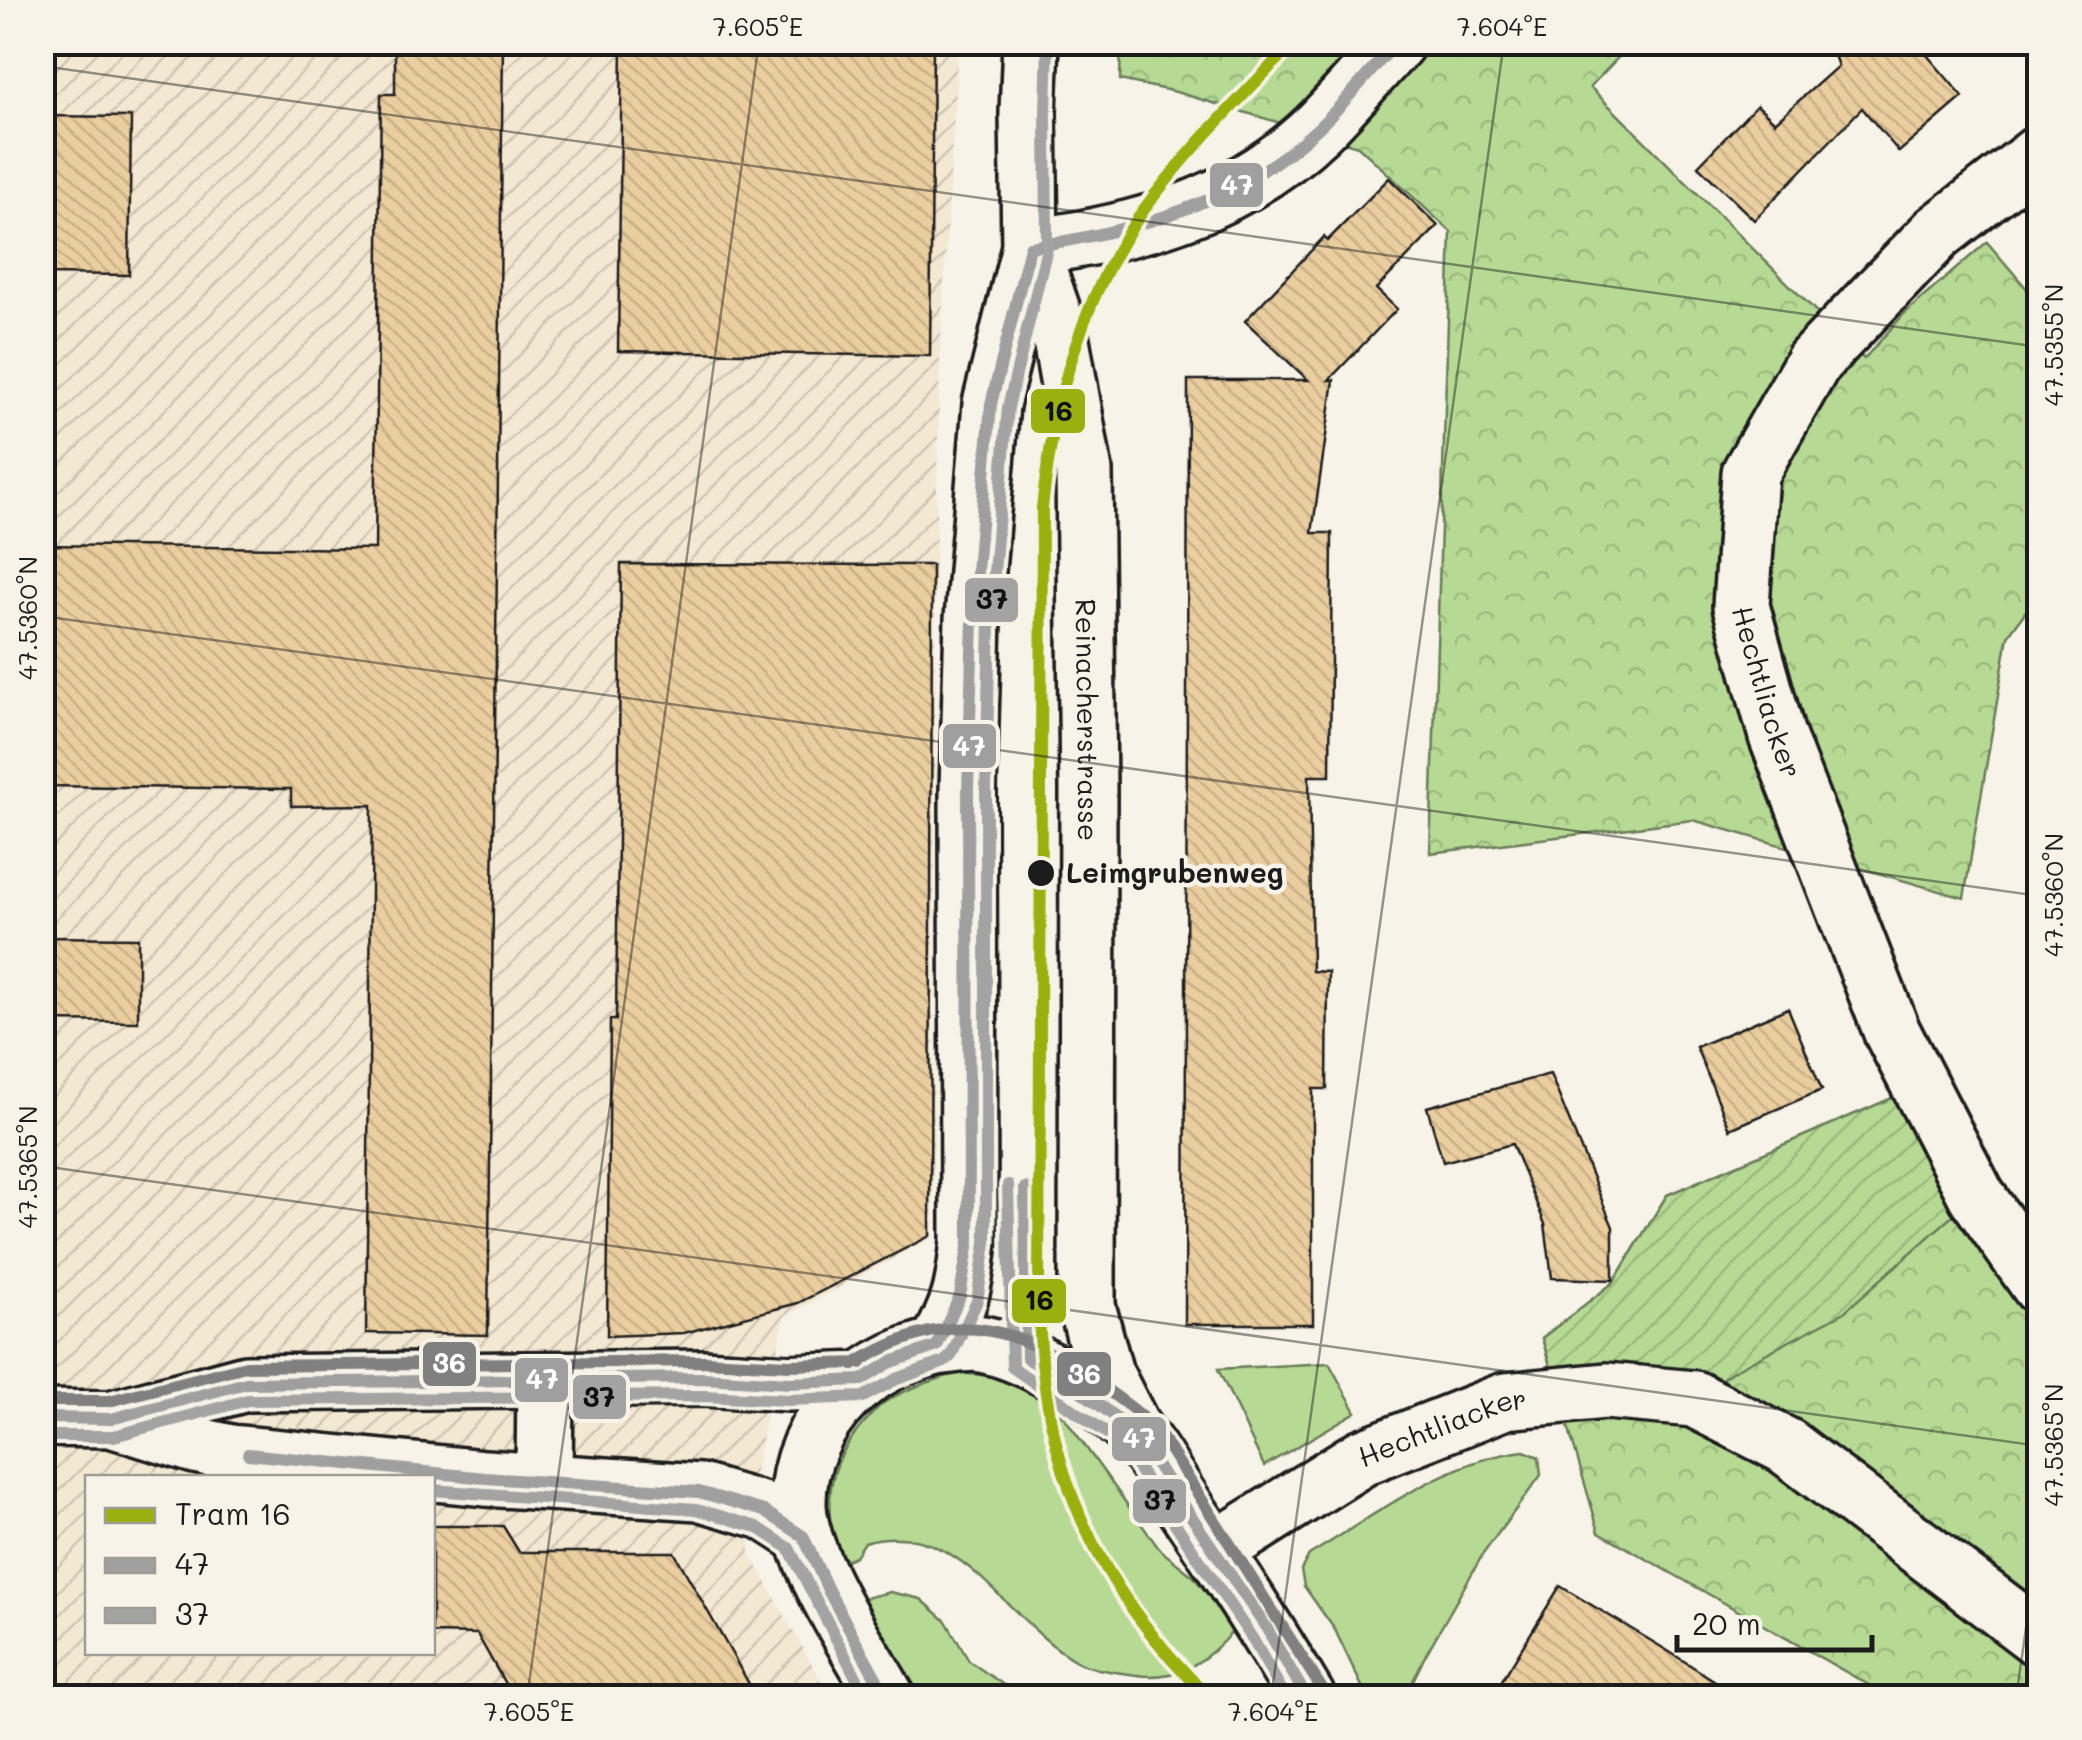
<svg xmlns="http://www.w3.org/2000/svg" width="2082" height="1740" font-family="Mali,sans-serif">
  <defs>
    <pattern id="industrial-furrows" width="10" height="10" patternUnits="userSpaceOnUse" patternTransform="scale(2.5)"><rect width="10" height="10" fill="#f3e8d2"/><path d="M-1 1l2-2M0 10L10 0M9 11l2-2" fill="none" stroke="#d0c6b4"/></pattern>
    <pattern id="forest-crowns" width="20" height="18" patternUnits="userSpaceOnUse" patternTransform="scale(2.5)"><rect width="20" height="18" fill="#b6da94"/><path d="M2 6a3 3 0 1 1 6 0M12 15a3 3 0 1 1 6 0" fill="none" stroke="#9cba7f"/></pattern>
    <pattern id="garden-furrows" width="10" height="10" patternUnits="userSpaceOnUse" patternTransform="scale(2.5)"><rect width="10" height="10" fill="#b6da94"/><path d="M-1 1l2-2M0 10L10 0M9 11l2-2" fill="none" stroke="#9cba7f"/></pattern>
    <pattern id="building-back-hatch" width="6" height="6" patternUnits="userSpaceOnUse" patternTransform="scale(2.5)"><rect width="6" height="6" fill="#ebce9f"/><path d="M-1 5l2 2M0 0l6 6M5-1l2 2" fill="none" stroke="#c9b088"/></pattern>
  </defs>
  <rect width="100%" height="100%" fill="#f7f3e8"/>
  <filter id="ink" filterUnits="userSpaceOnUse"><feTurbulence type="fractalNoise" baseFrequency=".01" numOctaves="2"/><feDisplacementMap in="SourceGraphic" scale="20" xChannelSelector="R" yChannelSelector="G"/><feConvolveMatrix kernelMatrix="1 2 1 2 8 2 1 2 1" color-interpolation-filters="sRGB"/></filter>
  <g filter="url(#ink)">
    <path fill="url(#industrial-furrows)" fill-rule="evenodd" d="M 42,43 L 958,43 L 940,355 L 935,565 L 933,1237 L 784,1317 L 753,1484 L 750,1553 L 830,1697 L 43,1697 ZM 88,1478 L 432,1478 L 432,1652 L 88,1652 Z"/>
    <path fill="#b6da94" stroke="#697b58" stroke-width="2.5" d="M 1329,1363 L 1356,1412 L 1264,1466 L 1218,1369 Z
      M 957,1373 L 993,1376 L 1020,1384 L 1064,1417 L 1160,1550 L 1193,1576 L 1235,1628 C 1210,1659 1180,1681 1137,1675 C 1118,1672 1096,1671 1078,1662 C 1003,1621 962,1515 864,1542 L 855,1556 L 841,1562 C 821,1512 826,1465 863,1424 C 870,1417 876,1408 885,1402 C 908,1388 932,1381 957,1373 Z
      M 1524,1451 L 1539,1457 L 1541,1475 L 1483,1554 L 1425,1656 L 1405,1697 L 1367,1697 L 1335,1630 L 1304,1586 L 1301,1570 L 1309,1555 C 1376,1515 1444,1460 1524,1451 Z
      M 890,1592 L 921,1599 L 946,1621 L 969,1661 L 1021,1697 L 925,1697 L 898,1667 L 860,1599 Z"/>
    <path fill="url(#forest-crowns)" stroke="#697b58" stroke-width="2.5" d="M 1121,43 L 1632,43 L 1590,87 L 1864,359 L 1904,314 L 1987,242 L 2039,303 L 2040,591 L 2008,636 L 1964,898 L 1693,820 L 1430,853 L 1451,232 L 1358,146 L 1176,92 L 1120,80 Z
      M 1920,1086 L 2006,1236 L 2039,1212 L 2039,1697 L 1890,1697 L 1599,1532 L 1542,1338 L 1613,1283 L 1667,1195 Z"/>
    <path fill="url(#garden-furrows)" stroke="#697b58" stroke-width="2.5" d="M 1920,1086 L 1976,1195 L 1843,1313 L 1733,1371 L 1694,1399 L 1559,1395 L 1542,1338 L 1613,1283 L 1667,1195 Z"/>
    <path fill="url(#building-back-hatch)" stroke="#1c1c1c" stroke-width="2.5" d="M 395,42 L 503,42 L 488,1335 L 366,1333 L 372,805 L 291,806 L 291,789 L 42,786 L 42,545 L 375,549 L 381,94 L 395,94 Z
      M 622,42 L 933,42 L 930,356 L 618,351 Z
      M 1829,42 L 1926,42 L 1921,48 L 1963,97 L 1899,152 L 1862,108 L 1754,220 L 1698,166 L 1757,105 L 1775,122 L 1838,66 Z
      M 42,116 L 131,117 L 129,275 L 42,274 Z
      M 1389,178 L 1438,226 L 1376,289 L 1397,309 L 1329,380 L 1334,380 L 1312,533 L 1332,533 L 1330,776 L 1309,776 L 1312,971 L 1328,972 L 1327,1089 L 1313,1089 L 1313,1324 L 1185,1324 L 1188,380 L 1308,380 L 1245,321 L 1324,237 L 1327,241 Z
      M 621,564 L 932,565 L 930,1236 L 798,1303 L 684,1333 L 607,1336 L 610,1020 L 616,1020 Z
      M 42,937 L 138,938 L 138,1022 L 42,1021 Z
      M 1788,1008 L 1822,1090 L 1730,1129 L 1696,1047 Z
      M 1550,1074 L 1613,1227 L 1613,1280 L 1552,1278 L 1545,1224 L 1512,1144 L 1443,1162 L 1427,1107 Z
      M 432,1526 L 503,1526 L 519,1552 L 674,1552 L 757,1698 L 513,1698 L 477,1634 L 432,1633 Z
      M 1560,1586 L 1668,1651 L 1742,1698 L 1491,1698 Z"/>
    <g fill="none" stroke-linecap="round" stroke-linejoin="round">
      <g stroke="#1c1c1c" stroke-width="62">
        <g id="minor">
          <path id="s1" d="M 2040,153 L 1937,233 L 1814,361 L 1750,473 L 1741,606 L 1777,736 L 1892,1032 L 1976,1195 L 2040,1286"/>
          <path d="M 1030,247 C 1138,233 1237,206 1318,128 C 1345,101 1370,71 1397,42"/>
          <path id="s2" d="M 1215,1550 L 1363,1457 L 1505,1401 L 1606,1391 L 1694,1399 L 1786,1446 L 2040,1639"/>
        </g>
      </g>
      <g stroke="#1c1c1c" stroke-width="62">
        <path id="secondary" d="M 42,1418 L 111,1419 L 195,1445 L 231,1453 L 485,1478 L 699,1492 L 764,1511 L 803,1536
          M 111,1419 L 246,1383 L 703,1378 L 789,1383 L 862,1380
          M 544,1481 L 545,1380"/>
      </g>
      <g stroke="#1c1c1c" stroke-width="62">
        <g id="primary">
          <path id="s3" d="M 1030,247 L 1060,334 L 1084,471 L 1088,790 L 1087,1306 L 1105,1374 L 1134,1431"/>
          <path d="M 937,1346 C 961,1306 964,1287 969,1241 L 968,790 L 973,619 L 991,404 L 1030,247 L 1028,112 L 1031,42"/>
          <path d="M 887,1698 C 859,1647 800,1561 798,1505 C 796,1422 871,1351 952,1345 C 962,1344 972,1342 982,1344 C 1032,1354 1095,1394 1132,1430 C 1151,1448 1165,1477 1180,1499 C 1224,1564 1267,1630 1307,1698"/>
        </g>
      </g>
      <use href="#minor" stroke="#f7f3e8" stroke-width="55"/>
      <use href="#secondary" stroke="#f7f3e8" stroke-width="55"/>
      <use href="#primary" stroke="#f7f3e8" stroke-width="55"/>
      <g stroke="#f7f3e8" stroke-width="20">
        <path id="bus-1" d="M 1030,247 C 1136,231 1238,203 1318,128 C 1346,102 1370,71 1397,42
          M 1025,1188 L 1027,1358 L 1071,1384 L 1134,1431 L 1267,1629 L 1307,1698
          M 42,1418 L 111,1419 L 246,1383 L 703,1378 L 789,1383 L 862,1380 L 889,1363 L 937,1346 L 960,1296 L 969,1241 L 968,790 L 973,619 L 991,404 L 1030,247
          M 248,1454 L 485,1478 L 699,1492 L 764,1511 L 803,1536 L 829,1592 L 887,1698"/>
      </g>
      <g stroke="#f7f3e8" stroke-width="20">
        <path id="bus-2" d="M 1008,1185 L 1012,1367 L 1121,1443 L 1252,1638 L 1286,1698
          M 42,1436 L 114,1436 L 248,1400 L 703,1396 L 788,1400 L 863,1397 L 897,1379 L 944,1362 L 951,1356 L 977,1301 L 986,1243 L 986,790 L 990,620 L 1008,407 L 1047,248 L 1046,112 L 1048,43
          M 432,1490 L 696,1509 L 757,1527 L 789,1548 L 867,1698"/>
      </g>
      <g stroke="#f7f3e8" stroke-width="20">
        <path id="bus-3" d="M 853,1365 C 949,1307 1009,1321 1097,1383 C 1124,1402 1148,1417 1167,1445 L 1322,1689
          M 42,1401 L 109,1401 L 246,1366 L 703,1361 L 789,1365 L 861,1363"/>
      </g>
      <use href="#bus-1" stroke="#9f9f9f" stroke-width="12"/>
      <use href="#bus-2" stroke="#a3a3a3" stroke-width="12"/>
      <use href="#bus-3" stroke="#808080" stroke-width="12"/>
      <g stroke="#f7f3e8" stroke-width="20">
        <path id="tram-1" d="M 1210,1698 C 1094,1587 1040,1463 1039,1302 L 1042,508 C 1054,400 1081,297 1145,208 C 1189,148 1243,96 1294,42"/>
      </g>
      <use href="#tram-1" stroke="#99b00e" stroke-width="12"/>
    </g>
  </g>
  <path fill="none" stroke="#1c1c1c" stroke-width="2.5" stroke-opacity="0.45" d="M 42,66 L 2040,347M 42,616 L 2040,896M 42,1166 L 2040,1446M 527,1698 L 759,42M 1271,1698 L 1504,42M 2016,1698 L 2040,1531"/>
  <circle fill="#1c1c1c" stroke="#f7f3e8" stroke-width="4" cx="1041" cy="873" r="15"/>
  <g text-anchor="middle" stroke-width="9" stroke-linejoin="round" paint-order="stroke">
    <g font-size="28" fill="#1c1c1c" stroke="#f7f3e8">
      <text dy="10" stroke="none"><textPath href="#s1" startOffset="660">Hechtliacker</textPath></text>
      <text dy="10" stroke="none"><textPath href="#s3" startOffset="480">Reinacherstrasse</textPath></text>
      <text dy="10" stroke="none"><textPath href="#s2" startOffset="260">Hechtliacker</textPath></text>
    </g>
    <g font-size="28" font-weight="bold" fill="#1c1c1c" stroke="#f7f3e8" text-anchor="start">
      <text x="1066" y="883">Leimgrubenweg</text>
    </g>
  </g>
  <g stroke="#f7f3e8" stroke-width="4">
    <rect x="1208" y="161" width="57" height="48" rx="10" fill="#9f9f9f"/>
    <rect x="1029" y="387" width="58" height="48" rx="10" fill="#99b00e"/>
    <rect x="963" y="576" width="57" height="48" rx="10" fill="#a3a3a3"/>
    <rect x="941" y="722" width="57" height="48" rx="10" fill="#9f9f9f"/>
    <rect x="1010" y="1277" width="58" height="48" rx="10" fill="#99b00e"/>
    <rect x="421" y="1340" width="57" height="48" rx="10" fill="#808080"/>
    <rect x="1055" y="1350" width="58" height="48" rx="10" fill="#808080"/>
    <rect x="513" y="1356" width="57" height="48" rx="10" fill="#9f9f9f"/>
    <rect x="571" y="1373" width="57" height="48" rx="10" fill="#a3a3a3"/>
    <rect x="1110" y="1415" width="58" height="48" rx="10" fill="#9f9f9f"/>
    <rect x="1131" y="1477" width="57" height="48" rx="10" fill="#a3a3a3"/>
  </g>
  <g font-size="28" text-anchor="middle" font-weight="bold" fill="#fff">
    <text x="1237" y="195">47</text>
    <text x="969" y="756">47</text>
    <text x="449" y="1373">36</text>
    <text x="1084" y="1384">36</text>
    <text x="542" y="1389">47</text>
    <text x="1139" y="1448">47</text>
  </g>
  <g font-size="28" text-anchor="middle" font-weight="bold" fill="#111">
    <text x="1058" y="421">16</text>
    <text x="992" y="609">37</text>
    <text x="1039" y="1310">16</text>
    <text x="599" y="1407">37</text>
    <text x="1160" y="1510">37</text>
  </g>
  <rect width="2082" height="1740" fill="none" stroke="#f7f3e8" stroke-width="110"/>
  <rect x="85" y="1475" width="350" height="180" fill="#f7f3e8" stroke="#9f9d96" stroke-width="2.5"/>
  <rect x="105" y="1508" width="50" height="15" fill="#99b00e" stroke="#9f9d96" stroke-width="2.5"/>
  <text x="175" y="1525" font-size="30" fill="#1c1c1c">Tram 16</text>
  <rect x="105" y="1558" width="50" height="15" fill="#9f9f9f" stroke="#9f9d96" stroke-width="2.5"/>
  <text x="175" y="1575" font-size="30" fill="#1c1c1c">47</text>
  <rect x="105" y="1608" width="50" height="15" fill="#a3a3a3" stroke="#9f9d96" stroke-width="2.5"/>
  <text x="175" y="1625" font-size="30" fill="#1c1c1c">37</text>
  <path d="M1677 1635v15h195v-15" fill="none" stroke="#1c1c1c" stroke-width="5"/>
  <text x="1692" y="1635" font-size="30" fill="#1c1c1c" stroke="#f7f3e8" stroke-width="8" paint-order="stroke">20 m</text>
  <rect x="55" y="55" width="1972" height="1630" fill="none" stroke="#1c1c1c" stroke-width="4"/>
  <g font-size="25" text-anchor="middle" fill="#1c1c1c">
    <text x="758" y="36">7.605°E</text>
    <text x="1502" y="36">7.604°E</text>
    <text transform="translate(2054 345) rotate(-90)" y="9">47.5355°N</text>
    <text transform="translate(28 618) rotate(-90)" y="9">47.5360°N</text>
    <text transform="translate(2054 895) rotate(-90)" y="9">47.5360°N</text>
    <text transform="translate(28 1167) rotate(-90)" y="9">47.5365°N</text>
    <text transform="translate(2054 1445) rotate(-90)" y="9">47.5365°N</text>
    <text x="529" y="1721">7.605°E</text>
    <text x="1273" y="1721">7.604°E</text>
  </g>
</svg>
